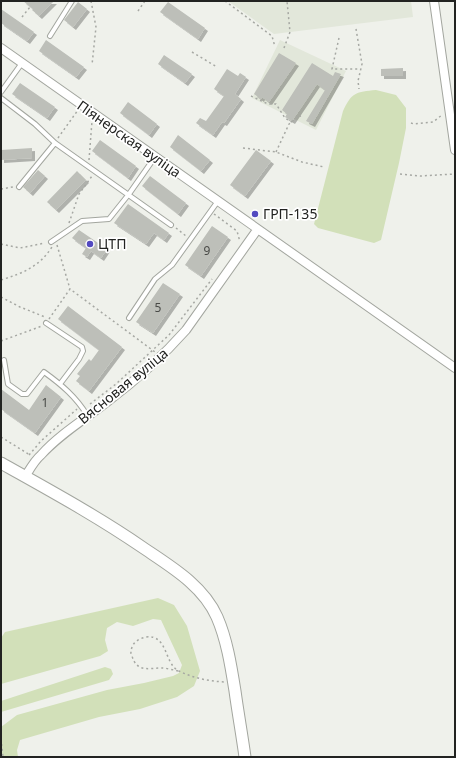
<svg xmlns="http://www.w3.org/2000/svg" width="456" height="758" font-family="'Noto Sans',sans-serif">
  <defs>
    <filter id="shadow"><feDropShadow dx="3" dy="3" stdDeviation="0" flood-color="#0004"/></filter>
  </defs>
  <rect width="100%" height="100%" fill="#eff1eb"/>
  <path fill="#e2e7da" d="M 228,1 L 411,1 L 413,17 L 274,34 Z
    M 280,40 L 346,71 L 316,130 L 252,98 Z"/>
  <path fill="#d2e0b9" d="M 376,90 L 396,95 L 406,108 L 406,128 L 399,163 L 381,240 L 374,243 L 318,228 L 314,224 L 343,111 C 352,92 356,92 376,90 Z
    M 158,598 L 174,605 L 187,626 L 200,671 L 194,686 L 177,697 L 140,709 L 99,717 L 20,740 L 17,750 L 18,757 L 1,757 L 1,727 L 17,715 L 107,690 L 144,683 L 173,676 L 179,673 L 182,665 L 161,620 L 153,619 L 133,626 L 117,622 L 107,628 L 105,640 L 108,651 L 100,656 L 1,684 L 1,638 L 5,632 Z
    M 105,667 L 111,669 L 113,674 L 109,680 L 1,712 L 1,701 Z"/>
  <path fill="#bdbfb9" filter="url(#shadow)" d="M 23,1 L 54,1 L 39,16 L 32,10 L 33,9 Z
    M 78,2 L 87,9 L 73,27 L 64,20 Z
    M 168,2 L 205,28 L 198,39 L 160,12 Z
    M 1,9 L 34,32 L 27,41 L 1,23 Z
    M 46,40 L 84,67 L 76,77 L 39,51 Z
    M 279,53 L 296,63 L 269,102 L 262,97 L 261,99 L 254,94 Z
    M 164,55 L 192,74 L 185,83 L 158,64 Z
    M 312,63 L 333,76 L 335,72 L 341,74 L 312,124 L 306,121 L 325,90 L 317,84 L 292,121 L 285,117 L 287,114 L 282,110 Z
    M 403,68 L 403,76 L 381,76 L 381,69 Z
    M 227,69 L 238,76 L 240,73 L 246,77 L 235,94 L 241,99 L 224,123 L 222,122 L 213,135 L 196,123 L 200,118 L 206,121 L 224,96 L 214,89 Z
    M 20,83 L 55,107 L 47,118 L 12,94 Z
    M 128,102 L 157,124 L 149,135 L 120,113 Z
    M 178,135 L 210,160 L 201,171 L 170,147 Z
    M 100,140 L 136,166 L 128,178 L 92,151 Z
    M 32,148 L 32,158 L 1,160 L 1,150 Z
    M 256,150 L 271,161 L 245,196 L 230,185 Z
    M 38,170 L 45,176 L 30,193 L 23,187 Z
    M 77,171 L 86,180 L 56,210 L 47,202 Z
    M 150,176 L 186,203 L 178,214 L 142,186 Z
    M 128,204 L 169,233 L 164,240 L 154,233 L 146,244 L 114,223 Z
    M 212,226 L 228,237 L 201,276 L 185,265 Z
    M 79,230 L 107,249 L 101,258 L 91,251 L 87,257 L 82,254 L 86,248 L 72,238 Z
    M 163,283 L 180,294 L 153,333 L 136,322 Z
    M 68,306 L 122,347 L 89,391 L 76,381 L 80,376 L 77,374 L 89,359 L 91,361 L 99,350 L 58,319 Z
    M 46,385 L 61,397 L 35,433 L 1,409 L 1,389 L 29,410 Z"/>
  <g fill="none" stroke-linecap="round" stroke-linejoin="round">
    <g stroke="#a3a69f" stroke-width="6">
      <path id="lane" d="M 50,36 L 72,1
        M 1,92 L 22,63
        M 1,98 L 35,124 L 55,143 L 171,225
        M 19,187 L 55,143
        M 51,242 L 82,221 L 109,219 L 129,194 L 155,157
        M 129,318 L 155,279 L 172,265 L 218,201
        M 46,323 L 82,347 L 83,351 L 79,359 L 60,384
        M 4,360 L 8,384 L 22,394 L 27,394 L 44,372 C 62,385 76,397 87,415"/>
    </g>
    <g stroke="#a3a69f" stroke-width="10">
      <path id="street" d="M 434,1 L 455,150
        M 1,48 L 455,368
        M 25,477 C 30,469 34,461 41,455 C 60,434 85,419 107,402 C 135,381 163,356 186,330 L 257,230"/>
    </g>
    <g stroke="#a3a69f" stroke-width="13">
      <path id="secondary" d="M 1,463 C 49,490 97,516 142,547 C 170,566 203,585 217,617 C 227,640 231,666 235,691 C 238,713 242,735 245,757"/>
    </g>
    <path stroke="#a6a8a3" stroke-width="1.5" stroke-dasharray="2 3" stroke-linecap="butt" d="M 91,1 L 96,27 L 92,65
      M 225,1 L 272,36 L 275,47
      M 138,11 L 145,1
      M 22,17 L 30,7
      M 356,29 L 362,64 L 358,81 L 359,89
      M 339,38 L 332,69 L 360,69
      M 284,48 L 290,32 L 287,1
      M 192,52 L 217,67
      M 251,96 L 268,104 L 276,104 L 285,118 L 292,122
      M 411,123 L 414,124 L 433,122 L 442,115
      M 58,138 L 78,110
      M 243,148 L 276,152 L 302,162 L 324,167
      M 276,152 L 289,124 L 292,122 L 296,117 L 301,116
      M 89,160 L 92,121
      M 400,174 L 420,176 L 455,174
      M 1,189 L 13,187
      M 214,214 L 237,231 L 240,242
      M 69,223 L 79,194 L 92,176
      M 176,228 L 186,236
      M 1,244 L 20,248 L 45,243
      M 57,245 L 70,289
      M 1,280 C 23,273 39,267 52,247
      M 1,297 L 20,307 L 45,317
      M 49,319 L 70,289 L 155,352
      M 1,341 L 42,326
      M 90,404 L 116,384 L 169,335 L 212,279
      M 1,437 L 30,455
      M 29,455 L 41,441 L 77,409
      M 178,671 C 173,670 167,668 162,668 C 149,668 137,673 132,656 C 130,653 131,649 133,645 C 135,641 141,638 146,637 C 168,634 164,664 179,671 C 193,678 208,681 224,682
      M 1,739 L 3,757"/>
    <use href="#lane" stroke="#fff" stroke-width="4"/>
    <use href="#street" stroke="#fff" stroke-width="8"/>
    <use href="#secondary" stroke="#fff" stroke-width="11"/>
  </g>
  <g fill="#5249c0" stroke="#fff" stroke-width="1.5">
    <circle cx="255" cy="214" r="4"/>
    <circle cx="90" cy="244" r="4"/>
  </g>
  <g text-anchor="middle" stroke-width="3.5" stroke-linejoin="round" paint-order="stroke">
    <g font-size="12" fill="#494a47">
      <text x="207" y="255">9</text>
      <text x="158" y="312">5</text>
      <text x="45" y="407">1</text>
    </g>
    <g font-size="14" fill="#222321" stroke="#fff">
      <text transform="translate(129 139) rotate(35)" y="5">Піянерская вуліца</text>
      <text transform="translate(123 386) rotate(-39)" y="5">Вясновая вуліца</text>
    </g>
    <g font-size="14" fill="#222321" stroke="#fff" text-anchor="start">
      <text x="263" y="219">ГРП-135</text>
      <text x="98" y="249">ЦТП</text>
    </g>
  </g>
  <rect width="456" height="758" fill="none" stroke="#222321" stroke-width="4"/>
</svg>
